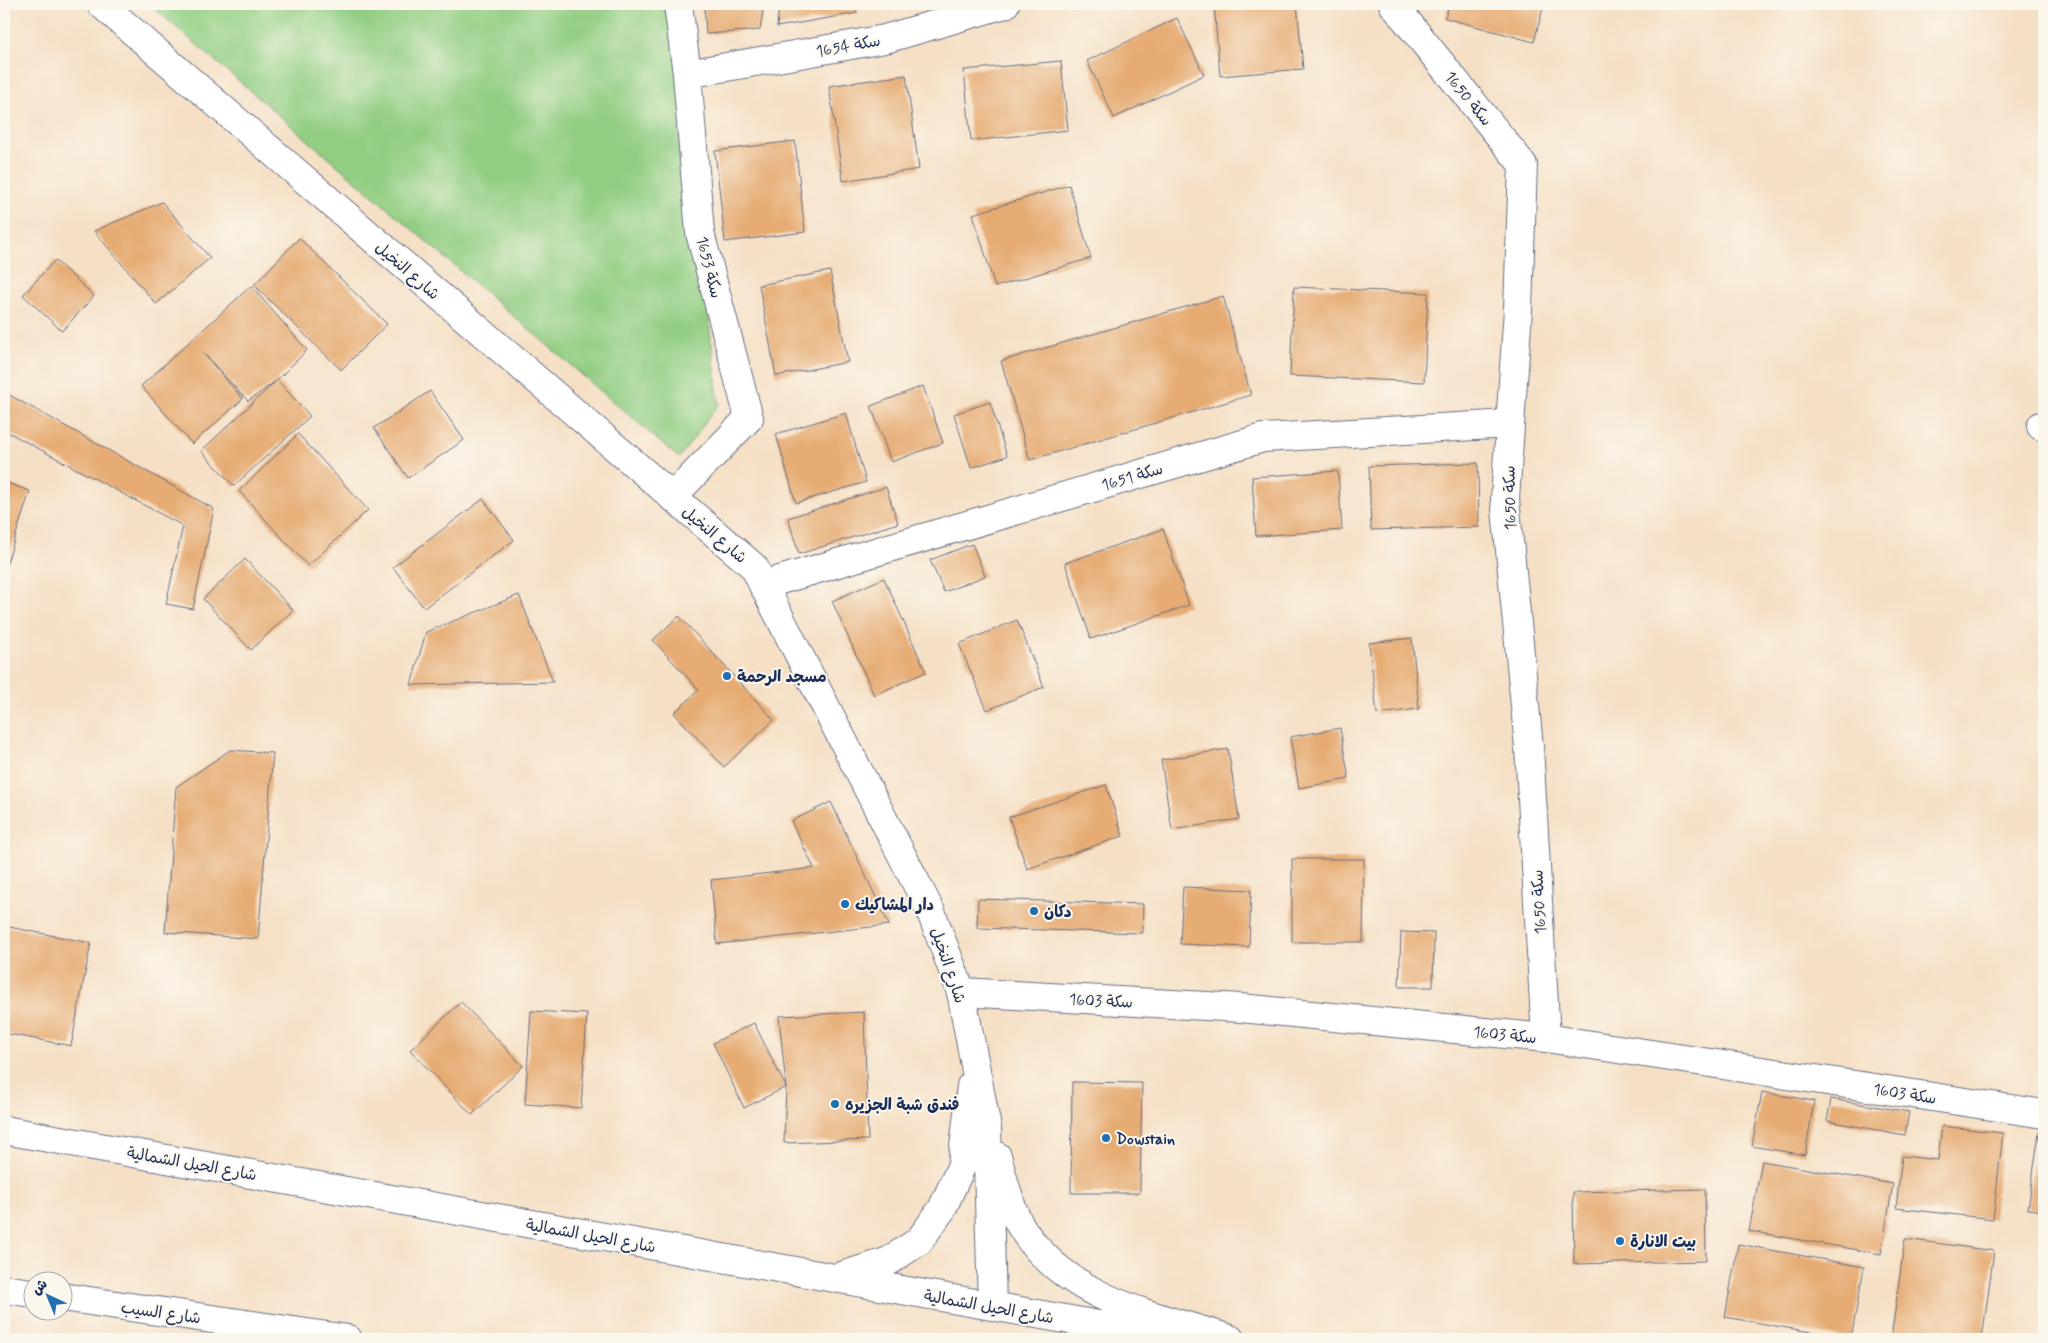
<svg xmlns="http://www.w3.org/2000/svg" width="2048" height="1343" font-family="Mynerve,'Playpen Sans Arabic',sans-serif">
  <rect width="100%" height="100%" fill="#fbf7ec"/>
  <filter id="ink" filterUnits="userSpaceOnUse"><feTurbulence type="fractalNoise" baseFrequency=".02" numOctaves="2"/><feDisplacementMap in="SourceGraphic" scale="10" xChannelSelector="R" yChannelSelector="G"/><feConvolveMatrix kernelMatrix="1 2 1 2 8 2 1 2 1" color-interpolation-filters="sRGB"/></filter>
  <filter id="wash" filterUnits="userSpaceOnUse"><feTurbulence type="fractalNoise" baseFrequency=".0096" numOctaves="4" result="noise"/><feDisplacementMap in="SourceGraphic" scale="20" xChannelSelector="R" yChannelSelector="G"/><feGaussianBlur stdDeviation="1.12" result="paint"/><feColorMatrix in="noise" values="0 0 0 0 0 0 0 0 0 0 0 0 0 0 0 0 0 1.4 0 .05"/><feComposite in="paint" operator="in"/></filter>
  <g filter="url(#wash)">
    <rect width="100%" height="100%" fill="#f5e0c6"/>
    <path fill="#91ce82" stroke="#567e70" d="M 149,4 L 671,4 L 719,404 L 679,458 Z"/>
    <g id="blocks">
      <path fill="#e6ac73" d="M 704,4 L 764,4 L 760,30 L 706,34 Z
        M 779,4 L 856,4 L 857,13 L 777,27 Z
        M 1214,4 L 1297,4 L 1303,69 L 1220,76 Z
        M 1449,4 L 1544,4 L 1534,42 L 1445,18 Z
        M 1177,18 L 1204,75 L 1114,118 L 1087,61 Z
        M 1061,61 L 1068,130 L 971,141 L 964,70 Z
        M 906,75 L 919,169 L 843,181 L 829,86 Z
        M 795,141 L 805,232 L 725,242 L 715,151 Z
        M 1069,185 L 1091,258 L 995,287 L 973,214 Z
        M 162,202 L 210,258 L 156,304 L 94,231 Z
        M 299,238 L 387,324 L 341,370 L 254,285 Z
        M 55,260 L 94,296 L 62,331 L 23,295 Z
        M 830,271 L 848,362 L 776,376 L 759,285 Z
        M 251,286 L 307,350 L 277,380 L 310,416 L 234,486 L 201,451 L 276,381 L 248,401 L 203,353 L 243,399 L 192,444 L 141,386 Z
        M 1294,287 L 1428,293 L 1424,382 L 1290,376 Z
        M 1223,296 L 1251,395 L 1030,460 L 1001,361 Z
        M 923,386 L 943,443 L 891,462 L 871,406 Z
        M 430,391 L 464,440 L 408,478 L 374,428 Z
        M 4,392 L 214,509 L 193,609 L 166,604 L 183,526 L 4,430 Z
        M 990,402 L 1007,456 L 971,468 L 954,414 Z
        M 846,413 L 866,482 L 796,503 L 776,434 Z
        M 298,434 L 368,510 L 308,566 L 239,491 Z
        M 1478,463 L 1479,527 L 1371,530 L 1369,466 Z
        M 1338,471 L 1342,530 L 1256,536 L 1252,477 Z
        M 4,482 L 30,491 L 4,572 Z
        M 886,487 L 898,523 L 799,554 L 788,518 Z
        M 483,499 L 514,540 L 424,608 L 393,567 Z
        M 1163,529 L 1189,605 L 1091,639 L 1065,563 Z
        M 972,544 L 985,576 L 944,592 L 930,560 Z
        M 245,559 L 293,610 L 251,650 L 203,599 Z
        M 884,578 L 926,672 L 874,695 L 832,601 Z
        M 519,595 L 553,682 L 411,685 L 426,632 Z
        M 679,616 L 774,720 L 724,767 L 674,713 L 699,690 L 653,640 Z
        M 1017,620 L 1044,687 L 987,710 L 959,644 Z
        M 1412,638 L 1419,709 L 1377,714 L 1369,643 Z
        M 1340,728 L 1349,779 L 1299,788 L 1290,737 Z
        M 1228,749 L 1239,819 L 1172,830 L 1161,760 Z
        M 230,750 L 273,753 L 258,939 L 165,932 L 176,787 Z
        M 1106,785 L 1123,836 L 1027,869 L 1009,817 Z
        M 831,802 L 889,925 L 717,944 L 711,880 L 814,868 L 791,821 Z
        M 1292,859 L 1364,859 L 1363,942 L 1292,942 Z
        M 1183,887 L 1251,890 L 1249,947 L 1180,944 Z
        M 978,899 L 1143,904 L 1142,933 L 977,928 Z
        M 4,926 L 91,943 L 71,1046 L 4,1033 Z
        M 1401,932 L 1434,933 L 1433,987 L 1399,987 Z
        M 461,1002 L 523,1066 L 472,1115 L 410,1050 Z
        M 531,1011 L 587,1014 L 581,1108 L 525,1104 Z
        M 864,1012 L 868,1140 L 784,1143 L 786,1087 L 779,1016 Z
        M 754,1023 L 786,1087 L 744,1108 L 713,1043 Z
        M 1072,1082 L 1142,1083 L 1140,1193 L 1071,1193 Z
        M 1762,1092 L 1814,1101 L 1805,1155 L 1752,1146 Z
        M 1831,1099 L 1909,1112 L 1905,1135 L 1827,1121 Z
        M 1942,1126 L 2003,1133 L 1993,1219 L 1896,1208 L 1902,1156 L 1938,1160 Z
        M 2039,1132 L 2044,1132 L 2044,1211 L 2028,1209 Z
        M 1762,1161 L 1893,1184 L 1881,1254 L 1749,1231 Z
        M 1705,1189 L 1706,1261 L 1574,1264 L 1573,1192 Z
        M 1905,1239 L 1994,1251 L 1982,1339 L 1891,1339 Z
        M 1738,1244 L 1864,1267 L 1851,1339 L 1725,1317 Z"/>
    </g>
  </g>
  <g filter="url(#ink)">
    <use href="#blocks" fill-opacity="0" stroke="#676d82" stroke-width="1"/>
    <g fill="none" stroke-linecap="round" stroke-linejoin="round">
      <g stroke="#676d82" stroke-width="30">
        <path id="street" d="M 1393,4 L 1523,165 L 1518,309 L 1505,499 L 1529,747 L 1546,1038
          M 687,74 L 885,39 L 1005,4
          M 2041,426 L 2044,426
          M 672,497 L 749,418 L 700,233 L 687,74 L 678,4
          M 763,585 L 1263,438 L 1510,424
          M 961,992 L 1241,1008 L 1546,1038 L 2044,1114"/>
      </g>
      <g stroke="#676d82" stroke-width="30">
        <path id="secondary" d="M 101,4 L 754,567 L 931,912 L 961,992 L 987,1128 L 992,1306
          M 4,1130 L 1177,1339
          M 997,1156 C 1003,1176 1009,1207 1020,1225 C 1064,1299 1153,1315 1230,1339
          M 838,1277 L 889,1261 L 919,1241 L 942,1209 L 962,1165 L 971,1086"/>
      </g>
      <g stroke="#676d82" stroke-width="30">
        <path id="highway" d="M 4,1289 L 32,1293
          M 62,1297 L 348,1339"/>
      </g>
      <use href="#street" stroke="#fff" stroke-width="28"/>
      <use href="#secondary" stroke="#fff" stroke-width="28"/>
      <use href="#highway" stroke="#fff" stroke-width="28"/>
    </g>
  </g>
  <g fill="#1f6fb2" stroke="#fbf7ec" stroke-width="2">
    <circle cx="727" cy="676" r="5"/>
    <circle cx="845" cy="904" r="5"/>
    <circle cx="1034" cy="911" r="5"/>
    <circle cx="835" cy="1104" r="5"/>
    <circle cx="1106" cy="1138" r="5"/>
    <circle cx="1620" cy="1241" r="5"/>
  </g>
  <g text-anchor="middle" stroke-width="4" stroke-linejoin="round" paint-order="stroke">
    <g font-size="16" fill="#1b2f5e" stroke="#fbf7ec">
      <text transform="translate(848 45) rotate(-10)" y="6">سكة 1654</text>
      <text transform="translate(1469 98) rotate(51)" y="6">سكة 1650</text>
      <text transform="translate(710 267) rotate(76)" y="6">سكة 1653</text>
      <text transform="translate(408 270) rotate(41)" y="6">شارع النخيل</text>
      <text transform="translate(1132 476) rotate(-16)" y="6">سكة 1651</text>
      <text transform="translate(1509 498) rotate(-91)" y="6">سكة 1650</text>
      <text transform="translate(715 534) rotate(40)" y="6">شارع النخيل</text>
      <text transform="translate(1538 902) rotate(-93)" y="6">سكة 1650</text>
      <text transform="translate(949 965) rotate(71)" y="6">شارع النخيل</text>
      <text transform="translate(1101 1000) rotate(3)" y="6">سكة 1603</text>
      <text transform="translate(1505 1034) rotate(6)" y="6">سكة 1603</text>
      <text transform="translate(1905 1093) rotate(9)" y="6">سكة 1603</text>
      <text transform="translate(192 1163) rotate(10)" y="6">شارع الحيل الشمالية</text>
      <text transform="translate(591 1235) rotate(10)" y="6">شارع الحيل الشمالية</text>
      <text transform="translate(989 1306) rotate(10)" y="6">شارع الحيل الشمالية</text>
      <text transform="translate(161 1312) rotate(8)" y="6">شارع السيب</text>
    </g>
    <g font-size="16" font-weight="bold" fill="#1b2f5e" stroke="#fbf7ec" text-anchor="start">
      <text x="737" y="682">مسجد الرحمة</text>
      <text x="855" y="910">دار المشاكيك</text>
      <text x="1044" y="917">دكان</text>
      <text x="845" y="1110">فندق شبة الجزيره</text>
      <text x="1116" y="1144">Dowstain</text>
      <text x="1630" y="1247">بيت الانارة</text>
    </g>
  </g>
  <rect width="2048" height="1343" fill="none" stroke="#fbf7ec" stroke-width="20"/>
  <g transform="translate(48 1296) rotate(316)"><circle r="24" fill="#fbf7ec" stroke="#a1a7b3"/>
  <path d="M0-4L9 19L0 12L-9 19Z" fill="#1f6fb2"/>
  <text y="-8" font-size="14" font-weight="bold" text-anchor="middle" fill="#1b2f5e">ش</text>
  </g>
</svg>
